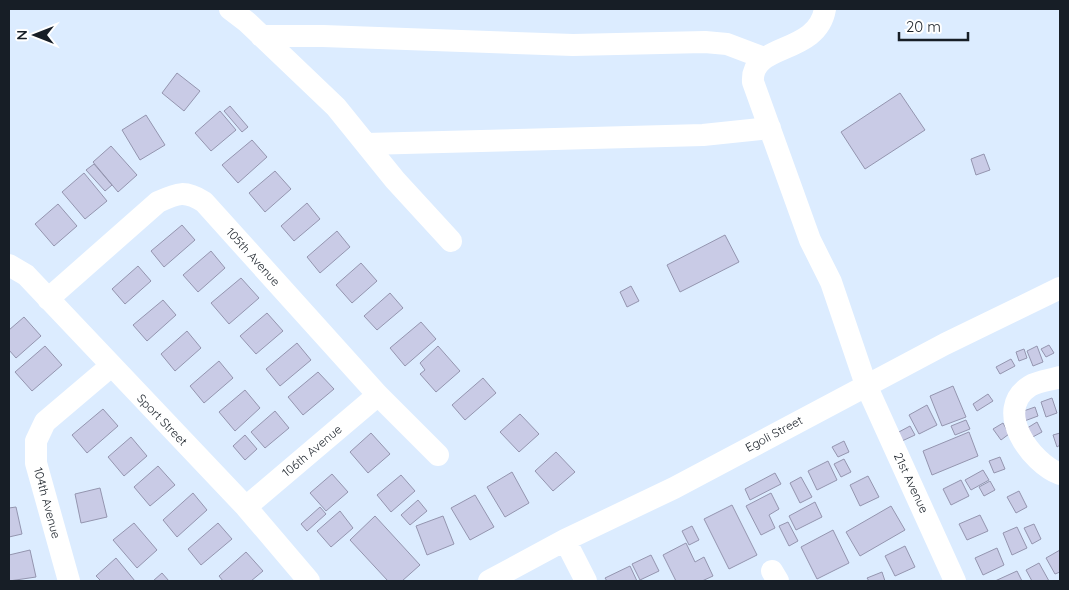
<svg xmlns="http://www.w3.org/2000/svg" width="1069" height="590" font-family="Quicksand,sans-serif">
  <rect width="100%" height="100%" fill="#dcecff"/>
  <path fill="#c9cbe6" stroke="#9495af" d="M 177,73 L 200,91 L 184,111 L 162,93 Z
    M 900,93 L 925,130 L 865,169 L 841,132 Z
    M 230,106 L 248,127 L 242,132 L 224,111 Z
    M 220,111 L 236,130 L 211,151 L 195,133 Z
    M 146,115 L 165,145 L 140,160 L 122,130 Z
    M 252,140 L 267,157 L 238,183 L 222,165 Z
    M 111,146 L 137,175 L 118,192 L 93,162 Z
    M 984,154 L 990,170 L 976,175 L 971,159 Z
    M 94,164 L 112,185 L 105,191 L 86,170 Z
    M 275,171 L 291,189 L 265,212 L 249,193 Z
    M 84,173 L 107,201 L 85,219 L 62,192 Z
    M 307,203 L 320,219 L 294,241 L 281,226 Z
    M 58,204 L 77,226 L 54,246 L 35,224 Z
    M 182,225 L 195,240 L 164,267 L 151,251 Z
    M 337,231 L 350,247 L 320,273 L 307,257 Z
    M 725,235 L 739,262 L 680,292 L 667,265 Z
    M 211,251 L 225,268 L 198,292 L 183,275 Z
    M 361,263 L 377,281 L 352,303 L 336,285 Z
    M 138,266 L 151,281 L 125,304 L 112,289 Z
    M 241,278 L 259,298 L 229,324 L 211,303 Z
    M 631,286 L 639,301 L 627,307 L 620,292 Z
    M 390,293 L 403,308 L 377,330 L 364,316 Z
    M 163,300 L 176,315 L 147,341 L 133,325 Z
    M 267,313 L 283,331 L 256,354 L 240,336 Z
    M 24,317 L 41,336 L 16,358 L 9,350 L 9,330 Z
    M 421,322 L 436,339 L 405,366 L 390,348 Z
    M 187,331 L 201,348 L 175,371 L 161,354 Z
    M 297,343 L 311,360 L 280,386 L 266,369 Z
    M 1049,345 L 1054,353 L 1046,357 L 1041,349 Z
    M 45,346 L 62,365 L 32,391 L 15,372 Z
    M 438,346 L 460,371 L 436,392 L 420,374 L 425,370 L 420,363 Z
    M 1037,346 L 1043,362 L 1033,366 L 1027,351 Z
    M 1024,349 L 1027,358 L 1019,361 L 1016,352 Z
    M 1011,359 L 1015,366 L 1000,374 L 996,367 Z
    M 219,361 L 233,378 L 204,403 L 190,386 Z
    M 318,372 L 334,389 L 303,415 L 288,397 Z
    M 483,378 L 496,393 L 465,420 L 452,405 Z
    M 953,386 L 966,417 L 942,426 L 930,396 Z
    M 245,390 L 260,408 L 235,431 L 219,412 Z
    M 988,394 L 993,401 L 977,411 L 973,404 Z
    M 1052,398 L 1057,413 L 1046,417 L 1041,402 Z
    M 927,405 L 937,425 L 919,434 L 909,415 Z
    M 1035,407 L 1038,416 L 1019,423 L 1015,414 Z
    M 103,409 L 118,426 L 87,453 L 72,435 Z
    M 275,411 L 289,428 L 265,448 L 251,432 Z
    M 520,414 L 539,434 L 519,452 L 500,432 Z
    M 966,420 L 970,429 L 955,435 L 951,426 Z
    M 1037,422 L 1042,432 L 1029,439 L 1024,430 Z
    M 1003,423 L 1009,434 L 1001,440 L 993,429 Z
    M 910,426 L 915,435 L 902,441 L 897,433 Z
    M 969,432 L 978,456 L 932,475 L 923,451 Z
    M 371,433 L 390,454 L 368,473 L 350,452 Z
    M 1060,433 L 1060,445 L 1057,447 L 1053,435 Z
    M 245,435 L 257,449 L 245,460 L 233,446 Z
    M 131,437 L 147,456 L 124,476 L 108,457 Z
    M 844,441 L 849,452 L 838,457 L 832,447 Z
    M 556,452 L 575,472 L 553,491 L 535,471 Z
    M 1000,457 L 1005,469 L 994,473 L 989,461 Z
    M 844,459 L 851,472 L 841,477 L 834,464 Z
    M 828,461 L 837,480 L 817,490 L 808,471 Z
    M 158,466 L 175,485 L 150,506 L 134,487 Z
    M 983,470 L 989,480 L 971,490 L 965,480 Z
    M 512,472 L 529,503 L 505,517 L 487,487 Z
    M 775,473 L 781,484 L 750,500 L 745,489 Z
    M 332,474 L 348,492 L 326,511 L 310,493 Z
    M 401,475 L 415,491 L 391,512 L 377,495 Z
    M 868,476 L 879,497 L 860,506 L 850,485 Z
    M 801,477 L 812,497 L 800,503 L 790,483 Z
    M 961,480 L 969,496 L 951,505 L 943,489 Z
    M 990,481 L 995,490 L 984,496 L 979,487 Z
    M 100,488 L 107,517 L 81,523 L 75,494 Z
    M 1019,491 L 1027,507 L 1016,513 L 1007,497 Z
    M 193,493 L 207,510 L 177,537 L 163,520 Z
    M 771,493 L 779,509 L 769,515 L 775,528 L 761,535 L 746,506 Z
    M 475,495 L 494,527 L 470,540 L 451,508 Z
    M 418,500 L 427,511 L 410,525 L 401,515 Z
    M 815,502 L 822,517 L 796,530 L 789,516 Z
    M 732,505 L 757,555 L 729,569 L 704,519 Z
    M 891,506 L 905,530 L 860,556 L 846,532 Z
    M 16,507 L 22,534 L 9,537 L 9,508 Z
    M 320,507 L 326,514 L 307,531 L 301,524 Z
    M 340,511 L 353,528 L 331,547 L 317,531 Z
    M 980,515 L 988,531 L 967,540 L 959,524 Z
    M 375,516 L 420,565 L 402,581 L 388,581 L 350,540 Z
    M 443,516 L 454,544 L 427,555 L 416,526 Z
    M 788,522 L 798,541 L 789,546 L 779,526 Z
    M 134,523 L 157,550 L 137,568 L 113,540 Z
    M 218,523 L 232,539 L 201,565 L 188,549 Z
    M 1034,524 L 1041,539 L 1032,544 L 1024,528 Z
    M 692,526 L 699,540 L 689,545 L 682,531 Z
    M 1017,527 L 1027,548 L 1012,555 L 1003,533 Z
    M 833,530 L 849,563 L 817,579 L 801,547 Z
    M 686,543 L 695,562 L 704,557 L 713,576 L 702,581 L 676,581 L 663,555 Z
    M 905,546 L 915,567 L 895,576 L 885,556 Z
    M 997,548 L 1004,565 L 983,575 L 975,558 Z
    M 30,550 L 36,577 L 9,581 L 9,555 Z
    M 1060,550 L 1060,572 L 1055,574 L 1046,558 Z
    M 246,552 L 263,571 L 251,581 L 223,581 L 219,576 Z
    M 651,555 L 659,571 L 640,580 L 632,564 Z
    M 116,558 L 135,581 L 101,581 L 96,576 Z
    M 1039,563 L 1049,581 L 1032,581 L 1026,570 Z
    M 630,566 L 637,581 L 607,581 L 605,578 Z
    M 1017,571 L 1022,581 L 995,581 Z
    M 882,572 L 885,581 L 869,581 L 867,578 Z
    M 162,573 L 169,581 L 153,581 Z"/>
  <g fill="none" stroke-linecap="round" stroke-linejoin="round">
    <path stroke="#fff" stroke-width="22" d="M 230,9 L 247,22 L 336,107 L 395,180 L 451,241
      M 825,9 C 817,56 750,42 753,82 L 810,240 L 831,282 L 866,385 L 955,581
      M 261,36 L 323,36 L 573,45 L 705,42 L 727,44 L 764,58
      M 366,144 L 703,135 L 770,128
      M 9,265 L 26,275 L 246,507 L 309,581
      M 48,299 L 158,202 C 178,193 185,190 204,202 L 378,395 L 438,455
      M 1060,377 C 1051,380 1038,381 1030,386 C 992,410 1031,463 1060,474
      M 246,507 L 378,395
      M 565,540 L 586,581
      M 772,571 L 778,581
      M 69,581 L 36,463 L 36,441 L 45,422 L 111,366
      M 489,581 L 565,540 L 674,488 L 945,344 L 1060,288"/>
  </g>
  <g text-anchor="middle" stroke-width="4.5" stroke-linejoin="round" paint-order="stroke">
    <g font-size="12" fill="#171e26" stroke="#fff">
      <text transform="translate(253 257) rotate(48)" y="4">105th Avenue</text>
      <text transform="translate(162 420) rotate(46)" y="4">Sport Street</text>
      <text transform="translate(774 434) rotate(-28)" y="4">Egoli Street</text>
      <text transform="translate(312 451) rotate(-40)" y="4">106th Avenue</text>
      <text transform="translate(911 483) rotate(65)" y="4">21st Avenue</text>
      <text transform="translate(47 503) rotate(75)" y="4">104th Avenue</text>
    </g>
  </g>
  <rect width="1069" height="590" fill="none" stroke="#171e26" stroke-width="20"/>
  <g transform="translate(35 35) rotate(270)" stroke="#ffffff" stroke-width="4" paint-order="stroke">
  <path d="M0-4L9 19L0 12L-9 19Z" fill="#171e26"/>
  <text y="-8" font-size="14" font-weight="bold" text-anchor="middle" fill="#171e26">N</text>
  </g>
  <path d="M899 32v8h69v-8" fill="none" stroke="#171e26" stroke-width="2.5"/>
  <text x="906" y="32" font-size="15" fill="#171e26" stroke="#ffffff" stroke-width="4" paint-order="stroke">20 m</text>
</svg>
